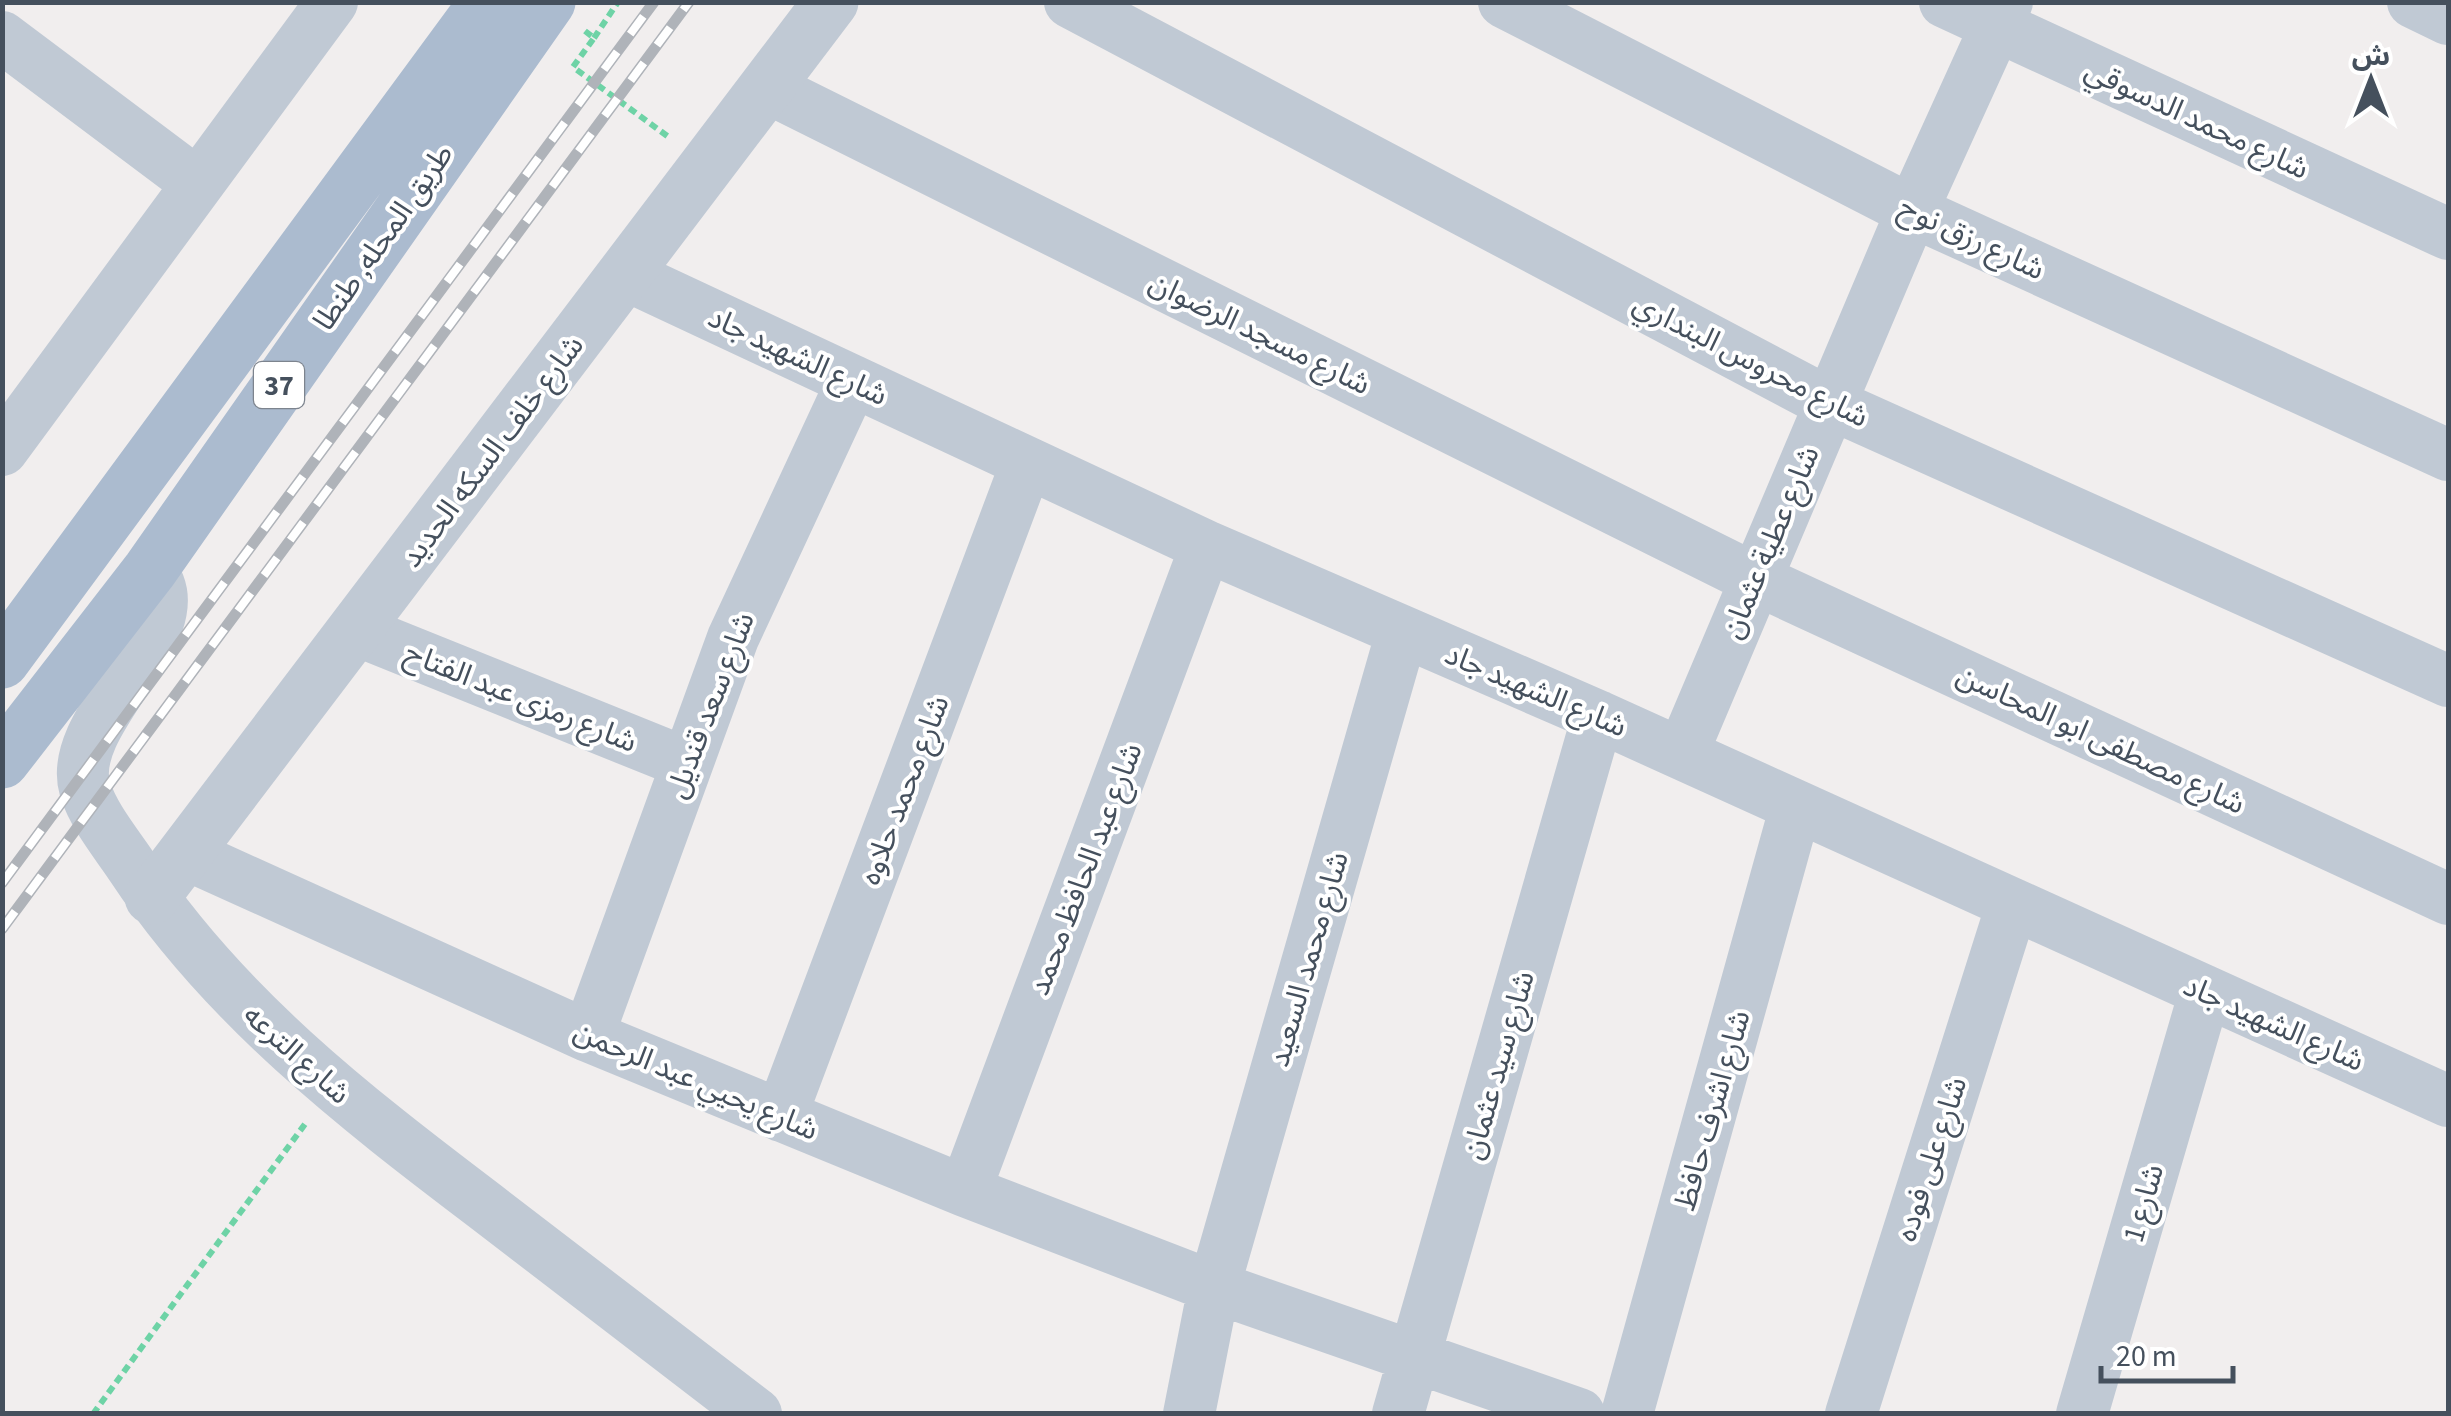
<svg xmlns="http://www.w3.org/2000/svg" width="2451" height="1416" font-family="'Source Sans 3','Noto Sans Arabic',sans-serif">
  <rect width="100%" height="100%" fill="#f1eeee"/>
  <g fill="none" stroke-linecap="round" stroke-linejoin="round">
    <path stroke="#6ed3a6" stroke-width="6" stroke-dasharray="8 5" stroke-linecap="butt" d="M 585,31 L 594,38 L 573,67 L 670,138
      M 594,38 L 618,2
      M 93,1414 L 305,1124"/>
    <path stroke="#c0c9d4" stroke-width="52" d="M 1070,2 L 1829,403 L 2448,681
      M 1504,2 L 1912,211 L 2448,455
      M 1945,2 L 2448,234
      M 2413,2 L 2448,19
      M 2,37 L 198,184
      M 768,88 L 1753,578 L 2448,899
      M 626,275 L 1206,546 L 1598,716 L 2448,1101
      M 2,450 L 332,2
      M 150,570 C 202,630 64,718 85,789 C 94,817 116,843 132,867 C 224,1006 353,1106 485,1206 C 575,1275 665,1344 756,1414
      M 356,630 L 686,763
      M 1682,754 L 1912,211 L 2007,2
      M 186,854 L 588,1036 L 965,1191 L 1214,1287 L 1579,1414
      M 588,1036 L 733,638 L 852,382
      M 781,1116 L 1026,465
      M 965,1191 L 1206,546
      M 1189,1414 L 1214,1287 L 1402,632
      M 1398,1414 L 1598,716
      M 1627,1414 L 1796,806
      M 1851,1414 L 2012,905
      M 2082,1414 L 2205,992"/>
    <path stroke="#c0c9d4" stroke-width="55" d="M 152,897 L 831,2"/>
    <path stroke="#abbbcf" stroke-width="55" d="M 2,661 L 487,2
      M 2,761 L 150,570 L 548,2"/>
    <g stroke="#afb3b9" stroke-width="11">
      <path id="rail" d="M 2,883 L 654,2
        M 2,929 L 689,2"/>
    </g>
    <use href="#rail" stroke="#fff" stroke-width="8" stroke-dasharray="22" stroke-linecap="butt"/>
  </g>
  <g text-anchor="middle" stroke-width="8" stroke-linejoin="round" paint-order="stroke">
    <rect fill="#fff" stroke="#7d848e" stroke-width="2.5" x="254" y="362" width="50" height="46" rx="8"/>
    <g font-size="28" font-weight="bold" fill="#45505d">
      <text x="279" y="395">37</text>
    </g>
    <g font-size="30" fill="#45505d" stroke="#fff">
      <text transform="translate(2197 119) rotate(25)" y="10">شارع محمد الدسوقي</text>
      <text transform="translate(383 237) rotate(-55)" y="10">طريق المحله, طنطا</text>
      <text transform="translate(1972 238) rotate(25)" y="10">شارع رزق نوح</text>
      <text transform="translate(1260 333) rotate(26)" y="10">شارع مسجد الرضوان</text>
      <text transform="translate(798 356) rotate(25)" y="10">شارع الشهيد جاد</text>
      <text transform="translate(1751 360) rotate(27)" y="10">شارع محروس البنداري</text>
      <text transform="translate(492 451) rotate(-53)" y="10">شارع خلف السكه الحديد</text>
      <text transform="translate(1770 542) rotate(-67)" y="10">شارع عطية عثمان</text>
      <text transform="translate(1536 690) rotate(23)" y="10">شارع الشهيد جاد</text>
      <text transform="translate(521 697) rotate(22)" y="10">شارع رمزى عبد الفتاح</text>
      <text transform="translate(710 705) rotate(-69)" y="10">شارع سعد قنديل</text>
      <text transform="translate(2101 739) rotate(25)" y="10">شارع مصطفى ابو المحاسن</text>
      <text transform="translate(904 790) rotate(-69)" y="10">شارع محمد حلاوه</text>
      <text transform="translate(1085 869) rotate(-69)" y="10">شارع عبد الحافظ محمد</text>
      <text transform="translate(1308 959) rotate(-74)" y="10">شارع محمد السعيد</text>
      <text transform="translate(2274 1023) rotate(24)" y="10">شارع الشهيد جاد</text>
      <text transform="translate(297 1054) rotate(42)" y="10">شارع الترعه</text>
      <text transform="translate(1498 1065) rotate(-74)" y="10">شارع سيد عثمان</text>
      <text transform="translate(696 1080) rotate(23)" y="10">شارع يحيي عبد الرحمن</text>
      <text transform="translate(1712 1110) rotate(-74)" y="10">شارع اشرف حافظ</text>
      <text transform="translate(1931 1159) rotate(-72)" y="10">شارع على فوده</text>
      <text transform="translate(2143 1203) rotate(-74)" y="10">شارع 1</text>
    </g>
  </g>
  <rect width="2451" height="1416" fill="none" stroke="#45505d" stroke-width="10"/>
  <g transform="translate(2371 80)" stroke="#ffffff" stroke-width="8" paint-order="stroke">
  <path d="M0-8L18 38L0 25L-18 38Z" fill="#45505d"/>
  <text y="-15" font-size="28" font-weight="bold" text-anchor="middle" fill="#45505d">ش</text>
  </g>
  <path d="M2101 1366v15h132v-15" fill="none" stroke="#45505d" stroke-width="5"/>
  <text x="2116" y="1366" font-size="30" fill="#45505d" stroke="#ffffff" stroke-width="8" paint-order="stroke">20 m</text>
</svg>
